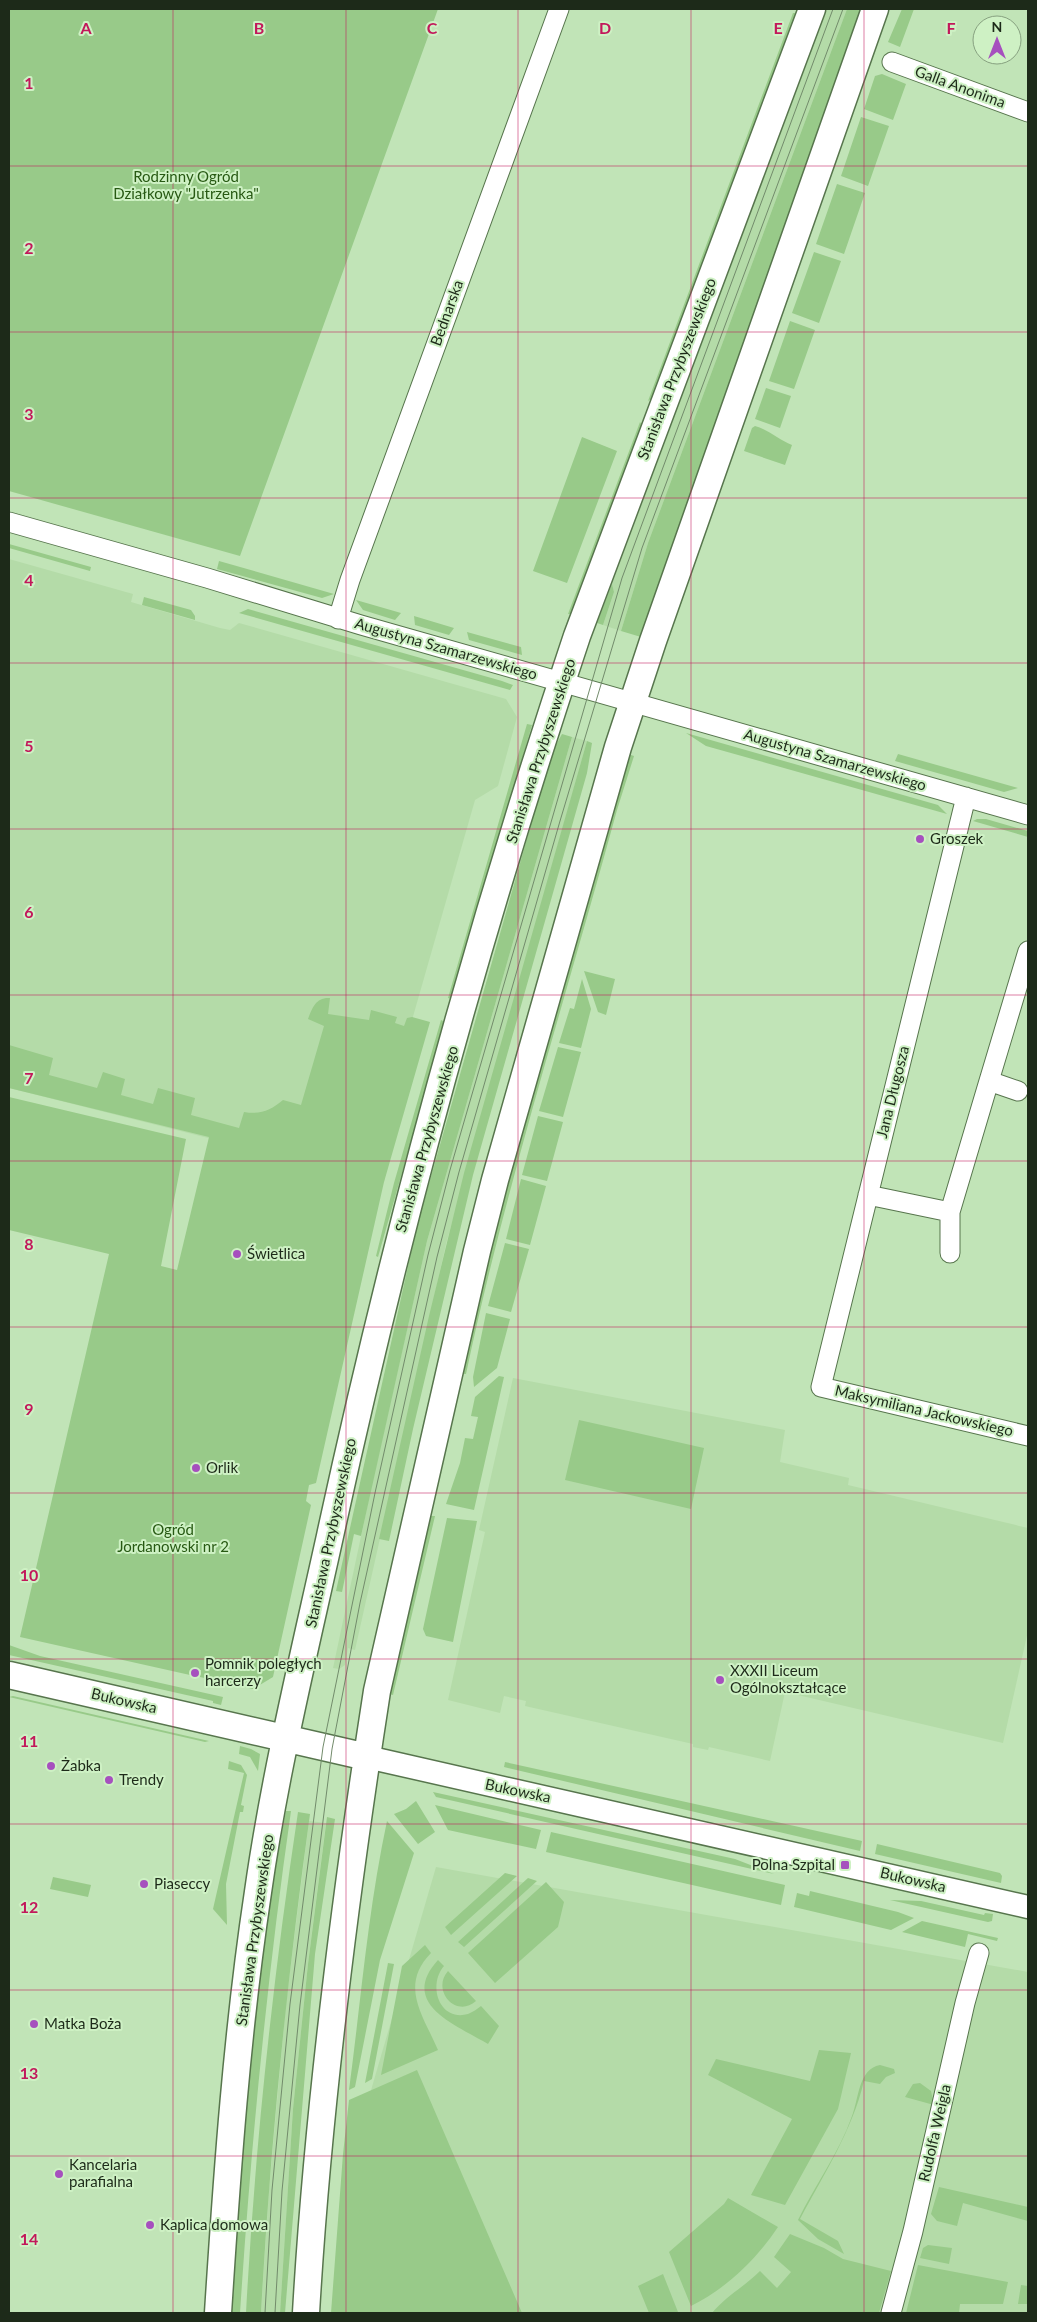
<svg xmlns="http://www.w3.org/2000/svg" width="1037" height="2322" font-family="Lato,sans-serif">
  <rect width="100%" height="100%" fill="#c1e4b7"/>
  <path fill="#b4dba8" d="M 827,9 L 847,9 L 648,543 L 621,631 L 603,625 L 614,592 L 612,584 Z
    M 9,559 L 133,594 L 131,602 L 220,628 L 230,630 L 239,623 L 506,699 L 517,717 L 498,786 L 475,800 L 408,1034 L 384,1182 L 9,1088 Z
    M 572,737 L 587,741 L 446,1244 L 355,1650 L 348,1648 L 345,1665 L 339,1669 L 333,1668 L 373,1480 L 427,1241 Z
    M 513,1378 L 785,1430 L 780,1462 L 849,1478 L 848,1485 L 1028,1528 L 1028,1631 L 1003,1743 L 785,1692 L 770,1761 L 709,1747 L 708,1750 L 693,1747 L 693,1744 L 525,1706 L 526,1701 L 504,1696 L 500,1713 L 448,1700 L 485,1532 L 479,1530 Z
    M 309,1821 L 326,1823 L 308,1964 L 293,2109 L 280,2313 L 261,2313 L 269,2190 L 286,2003 Z
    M 436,1867 L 1028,1972 L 1028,2313 L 359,2313 L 358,2135 Z"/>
  <path fill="#98ca89" d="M 9,9 L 438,9 L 240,556 L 9,491 Z
    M 847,9 L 862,9 L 641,637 L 621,631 L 648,543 Z
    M 902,9 L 914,9 L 900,47 L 888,42 Z
    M 793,13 L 796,13 L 651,399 L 648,401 Z
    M 882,74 L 906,84 L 893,120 L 864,109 L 875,76 Z
    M 861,117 L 889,126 L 868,186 L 841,176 Z
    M 837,184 L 865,193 L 844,254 L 816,244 Z
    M 814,252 L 841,261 L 819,323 L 792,313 Z
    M 790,321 L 815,330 L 794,389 L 769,381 Z
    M 766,388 L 791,396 L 780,428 L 755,419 Z
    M 640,422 L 642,425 L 571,614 L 568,614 Z
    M 755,426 C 769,430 779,440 792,445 L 785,465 L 744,451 L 752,428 Z
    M 582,437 L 617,451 L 567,583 L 533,571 Z
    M 9,544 L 91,567 L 90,571 L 9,548 Z
    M 219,561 L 334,594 L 322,598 L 217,569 Z
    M 612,584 L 614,592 L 603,625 L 597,623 Z
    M 144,597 L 191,610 L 195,616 L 195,620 L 142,605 Z
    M 356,600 L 401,613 L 395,620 L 363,610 Z
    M 248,609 L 502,681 L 513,685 L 510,690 L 239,613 Z
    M 414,616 L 454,628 L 449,635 L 415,625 Z
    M 467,632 L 521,647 L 522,655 L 469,640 Z
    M 527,724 L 532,725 L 452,999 L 448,998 Z
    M 686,733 L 938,805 L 947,814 L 706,746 Z
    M 562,734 L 572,737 L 427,1241 L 361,1536 L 354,1534 L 342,1592 L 336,1591 L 417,1226 L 551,754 Z
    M 587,741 L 592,743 L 587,773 L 473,1175 L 413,1429 L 389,1541 L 379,1539 L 429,1316 L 464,1173 Z
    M 628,754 L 634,756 L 617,810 C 566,998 506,1184 466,1374 L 463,1374 L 462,1366 L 488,1253 Z
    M 898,754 L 1018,788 L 1004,792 L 895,761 Z
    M 977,819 L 986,819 L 1028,831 L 1028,837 L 973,821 Z
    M 584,971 L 615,979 L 606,1015 L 598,1012 Z
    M 582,979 L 591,1009 L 581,1048 L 559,1043 L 570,1008 L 574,1009 Z
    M 330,998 L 328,1014 L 369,1020 L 371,1010 L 397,1017 L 395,1023 L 404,1026 L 407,1018 L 412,1017 L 430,1022 L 384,1182 L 316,1483 L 309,1485 L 306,1501 L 311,1505 L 273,1677 L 253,1689 L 200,1677 L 201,1670 L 192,1668 L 190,1675 L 20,1637 L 109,1254 L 9,1230 L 9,1097 L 186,1139 L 161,1266 L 177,1270 L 209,1137 L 9,1088 L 9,1045 L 53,1058 L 49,1075 L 97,1088 L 103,1072 L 125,1079 L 121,1095 L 153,1104 L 158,1088 L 195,1098 L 191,1115 L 239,1128 L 244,1112 C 261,1115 271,1110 283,1100 L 301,1105 L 324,1026 L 308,1019 C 312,1008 316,997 330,998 Z
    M 441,1020 L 445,1022 L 378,1257 L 376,1256 L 394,1183 Z
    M 558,1047 L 581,1052 L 563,1117 L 539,1111 Z
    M 538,1116 L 563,1122 L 547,1181 L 522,1175 Z
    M 521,1179 L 546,1186 L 530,1245 L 506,1239 Z
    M 505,1243 L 529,1249 L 511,1312 L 488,1306 Z
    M 486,1313 L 510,1319 L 497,1368 L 474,1387 L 473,1377 Z
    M 499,1376 L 504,1377 L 474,1510 L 446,1504 L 460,1463 L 465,1438 L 473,1439 L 478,1417 L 471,1416 L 475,1397 Z
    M 579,1420 L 704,1448 L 691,1509 L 565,1480 Z
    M 431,1516 L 435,1516 L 393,1695 L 389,1694 L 425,1532 Z
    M 447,1518 L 477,1521 L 453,1642 L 426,1636 L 423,1629 Z
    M 9,1645 L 40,1656 L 223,1697 L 221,1705 L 213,1703 L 213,1701 L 9,1655 Z
    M 13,1696 L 209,1741 L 205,1742 L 9,1697 Z
    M 240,1746 L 251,1749 L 260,1754 L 258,1771 L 250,1757 L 239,1754 Z
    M 229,1761 L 241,1765 L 247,1775 L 241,1805 L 244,1806 L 243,1812 L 240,1812 L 226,1884 L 227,1925 L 213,1909 L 244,1773 L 228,1769 Z
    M 505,1762 L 862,1841 L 860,1851 L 504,1767 Z
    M 433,1792 L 735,1859 L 774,1874 L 436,1797 Z
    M 416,1801 L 435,1832 L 418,1844 L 394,1814 L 406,1809 Z
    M 435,1805 L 541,1830 L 536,1849 L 448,1830 Z
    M 286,1811 L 291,1811 C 267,1978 251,2145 240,2313 L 232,2313 C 242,2145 254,1976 286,1811 Z
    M 298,1812 L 310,1814 C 287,1980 270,2146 261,2313 L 246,2313 C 255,2145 273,1978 298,1812 Z
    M 327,1817 L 335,1819 L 315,1954 L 285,2313 L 280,2313 L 293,2109 L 308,1964 Z
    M 387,1821 L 414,1853 L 380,1960 L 355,2087 L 349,2090 C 361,2000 368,1910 387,1821 Z
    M 551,1832 L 785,1885 L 781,1905 L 546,1852 Z
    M 877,1844 L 1000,1873 L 1002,1876 L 1001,1883 L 875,1854 Z
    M 505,1873 L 517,1876 L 451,1935 L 445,1927 Z
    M 53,1877 L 91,1885 L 88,1897 L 50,1889 Z
    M 528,1878 L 537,1881 L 464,1947 L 458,1942 Z
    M 546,1882 L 564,1902 L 558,1927 L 495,1983 L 468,1953 Z
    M 810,1891 L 898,1912 L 914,1918 L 891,1930 L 794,1907 L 797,1893 L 809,1896 Z
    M 890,1900 L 921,1901 L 984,1915 L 985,1913 L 993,1914 L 992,1921 L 988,1922 Z
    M 922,1921 L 998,1938 L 997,1941 L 968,1934 L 965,1947 L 902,1932 Z
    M 425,1945 L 431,1953 C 399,1986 423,2015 438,2050 L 381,2075 L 402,1966 Z
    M 438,1960 L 444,1966 C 427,1986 440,2022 468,2014 C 473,2012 477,2009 481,2006 L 499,2026 L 488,2044 C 456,2025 398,2004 438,1960 Z
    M 388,1963 L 394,1964 L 372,2079 L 365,2083 Z
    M 448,1971 L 476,2001 C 456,2019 431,1990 448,1971 Z
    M 819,2050 L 851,2053 L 838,2109 L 785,2205 L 751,2195 L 792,2119 L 708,2075 L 716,2059 L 810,2081 Z
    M 880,2065 L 894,2069 L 895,2073 L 886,2077 L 880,2084 L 864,2081 C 852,2131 824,2174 800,2219 L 838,2241 L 844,2254 L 818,2239 L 798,2220 C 815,2185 839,2153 852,2116 C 859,2099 858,2069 880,2065 Z
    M 417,2070 L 522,2313 L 331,2313 L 343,2154 L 349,2100 Z
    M 920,2083 L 931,2091 L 934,2105 L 905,2097 L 913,2084 Z
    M 939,2187 L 1028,2207 L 1028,2221 L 963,2203 L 957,2226 L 937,2221 L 931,2214 Z
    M 728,2198 L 778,2227 C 756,2260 727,2288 691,2306 L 669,2252 L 724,2204 Z
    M 790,2234 L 824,2248 L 843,2259 L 891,2271 L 879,2313 L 712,2313 C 725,2297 745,2286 760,2271 L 777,2288 L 791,2272 L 774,2257 Z
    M 928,2245 L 952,2248 L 949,2264 L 920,2258 L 923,2248 Z
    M 918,2265 L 1008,2282 L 1003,2304 L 960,2304 L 959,2313 L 906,2313 Z
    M 663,2274 L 678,2312 L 649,2313 L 638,2286 Z
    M 1021,2285 L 1028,2286 L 1028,2304 L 1018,2304 Z"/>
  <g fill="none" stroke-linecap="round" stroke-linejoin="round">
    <g stroke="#57754d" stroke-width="21">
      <path id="minor" d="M 892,62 L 1028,112
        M 9,522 L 207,578 L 361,625 L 1028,815
        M 338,619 L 350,580 L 559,9
        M 966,797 L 821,1387 L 1028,1436
        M 989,1081 L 1028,951
        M 868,1195 L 950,1212 L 989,1081 L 1018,1091
        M 950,1253 L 950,1212
        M 891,2313 L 913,2231 L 965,2003 L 979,1953"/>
    </g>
    <g stroke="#57754d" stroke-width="25">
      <path id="tertiary" d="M 367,1757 L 1028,1907"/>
    </g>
    <g stroke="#57754d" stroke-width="29">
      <path id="secondary" d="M 9,1675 L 367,1757
        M 218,2313 C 227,2173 237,2031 258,1892 C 275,1772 304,1654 330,1536 C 396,1232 478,931 577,636 L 812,9
        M 306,2313 C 318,2105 345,1897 377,1691 L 477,1251 L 495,1180 L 618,747 L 653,641 L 875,9"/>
    </g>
    <use href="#minor" stroke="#fff" stroke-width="19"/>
    <use href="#tertiary" stroke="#fff" stroke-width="22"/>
    <use href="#secondary" stroke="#fff" stroke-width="26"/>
    <path stroke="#728b6b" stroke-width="1" d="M 265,2313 L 272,2190 L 290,2004 L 323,1747 L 375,1493 L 428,1255 L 450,1170 L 622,578 L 833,9
      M 275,2313 L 282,2191 L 300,2005 L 332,1749 L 360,1603 L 437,1257 L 459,1172 L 560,821 L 642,548 L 843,9"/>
  </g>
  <path fill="none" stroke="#c2185b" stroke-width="1" stroke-opacity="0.55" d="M 173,9 L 173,2313M 346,9 L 346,2313M 518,9 L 518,2313M 691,9 L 691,2313M 864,9 L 864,2313M 9,166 L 1028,166M 9,332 L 1028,332M 9,498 L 1028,498M 9,663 L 1028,663M 9,829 L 1028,829M 9,995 L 1028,995M 9,1161 L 1028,1161M 9,1327 L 1028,1327M 9,1493 L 1028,1493M 9,1659 L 1028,1659M 9,1824 L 1028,1824M 9,1990 L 1028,1990M 9,2156 L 1028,2156"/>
  <g fill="#a650be" stroke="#cef1c4" stroke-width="2">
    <circle cx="920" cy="839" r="5"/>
    <circle cx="237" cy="1254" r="5"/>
    <circle cx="196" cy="1468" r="5"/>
    <circle cx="195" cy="1673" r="5"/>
    <circle cx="720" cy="1680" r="5"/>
    <circle cx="51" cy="1766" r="5"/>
    <circle cx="109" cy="1780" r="5"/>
    <rect x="840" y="1860" width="10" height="10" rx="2.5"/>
    <circle cx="144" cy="1884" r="5"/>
    <circle cx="34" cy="2024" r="5"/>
    <circle cx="59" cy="2174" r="5"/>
    <circle cx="150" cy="2225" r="5"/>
  </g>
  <g text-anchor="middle" stroke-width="4" stroke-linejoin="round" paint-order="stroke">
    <g font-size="15" fill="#1d2a19" stroke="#cef1c4">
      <text transform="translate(960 87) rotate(20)" y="5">Galla Anonima</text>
      <text transform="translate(447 313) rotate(-70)" y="5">Bednarska</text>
      <text transform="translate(677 369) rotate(-69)" y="5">Stanisława Przybyszewskiego</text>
      <text transform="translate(446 649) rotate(16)" y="5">Augustyna Szamarzewskiego</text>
      <text transform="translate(541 751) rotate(-72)" y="5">Stanisława Przybyszewskiego</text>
      <text transform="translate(835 760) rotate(16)" y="5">Augustyna Szamarzewskiego</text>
      <text transform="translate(893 1092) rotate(-76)" y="5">Jana Długosza</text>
      <text transform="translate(427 1139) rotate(-74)" y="5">Stanisława Przybyszewskiego</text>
      <text transform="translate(924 1411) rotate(13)" y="5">Maksymiliana Jackowskiego</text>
      <text transform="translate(331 1533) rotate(-78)" y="5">Stanisława Przybyszewskiego</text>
      <text transform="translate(124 1701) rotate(13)" y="5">Bukowska</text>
      <text transform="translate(518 1791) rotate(12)" y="5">Bukowska</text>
      <text transform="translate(913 1880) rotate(13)" y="5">Bukowska</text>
      <text transform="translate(255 1930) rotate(-82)" y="5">Stanisława Przybyszewskiego</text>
      <text transform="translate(935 2133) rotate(-77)" y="5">Rudolfa Weigla</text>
    </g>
    <g font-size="15" fill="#275913" stroke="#cef1c4">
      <text x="186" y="182">Rodzinny Ogród<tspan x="186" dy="17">Działkowy "Jutrzenka"</tspan></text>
      <text x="173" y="1535">Ogród<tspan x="173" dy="17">Jordanowski nr 2</tspan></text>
    </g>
    <g font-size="15" fill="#1d2a19" stroke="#cef1c4" text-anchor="start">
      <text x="930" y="844">Groszek</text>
      <text x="247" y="1259">Świetlica</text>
      <text x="206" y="1473">Orlik</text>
      <text x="205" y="1669">Pomnik poległych<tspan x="205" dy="17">harcerzy</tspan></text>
      <text x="730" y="1676">XXXII Liceum<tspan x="730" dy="17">Ogólnokształcące</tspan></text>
      <text x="61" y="1771">Żabka</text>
      <text x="119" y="1785">Trendy</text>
      <text x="835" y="1870" text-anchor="end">Polna Szpital</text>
      <text x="154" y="1889">Piaseccy</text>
      <text x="44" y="2029">Matka Boża</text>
      <text x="69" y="2170">Kancelaria<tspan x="69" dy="17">parafialna</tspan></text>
      <text x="160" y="2230">Kaplica domowa</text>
    </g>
  </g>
  <g font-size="16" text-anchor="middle" font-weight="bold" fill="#c2185b" stroke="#cef1c4" stroke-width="4" stroke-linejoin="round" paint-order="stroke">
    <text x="86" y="34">A</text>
    <text x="259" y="34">B</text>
    <text x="432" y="34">C</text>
    <text x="605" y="34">D</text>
    <text x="778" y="34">E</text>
    <text x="951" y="34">F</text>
    <text x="29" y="89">1</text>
    <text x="29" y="254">2</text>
    <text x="29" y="420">3</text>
    <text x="29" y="586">4</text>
    <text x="29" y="752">5</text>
    <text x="29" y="918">6</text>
    <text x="29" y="1084">7</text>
    <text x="29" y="1250">8</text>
    <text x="29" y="1415">9</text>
    <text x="29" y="1581">10</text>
    <text x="29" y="1747">11</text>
    <text x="29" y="1913">12</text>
    <text x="29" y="2079">13</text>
    <text x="29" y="2245">14</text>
  </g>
  <rect width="1037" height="2322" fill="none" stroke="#1d2a19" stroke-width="20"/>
  <g transform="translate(997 40)"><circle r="24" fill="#cef1c4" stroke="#87a180"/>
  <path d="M0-4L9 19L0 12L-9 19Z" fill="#a650be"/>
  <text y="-8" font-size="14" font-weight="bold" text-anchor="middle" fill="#1d2a19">N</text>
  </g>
</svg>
